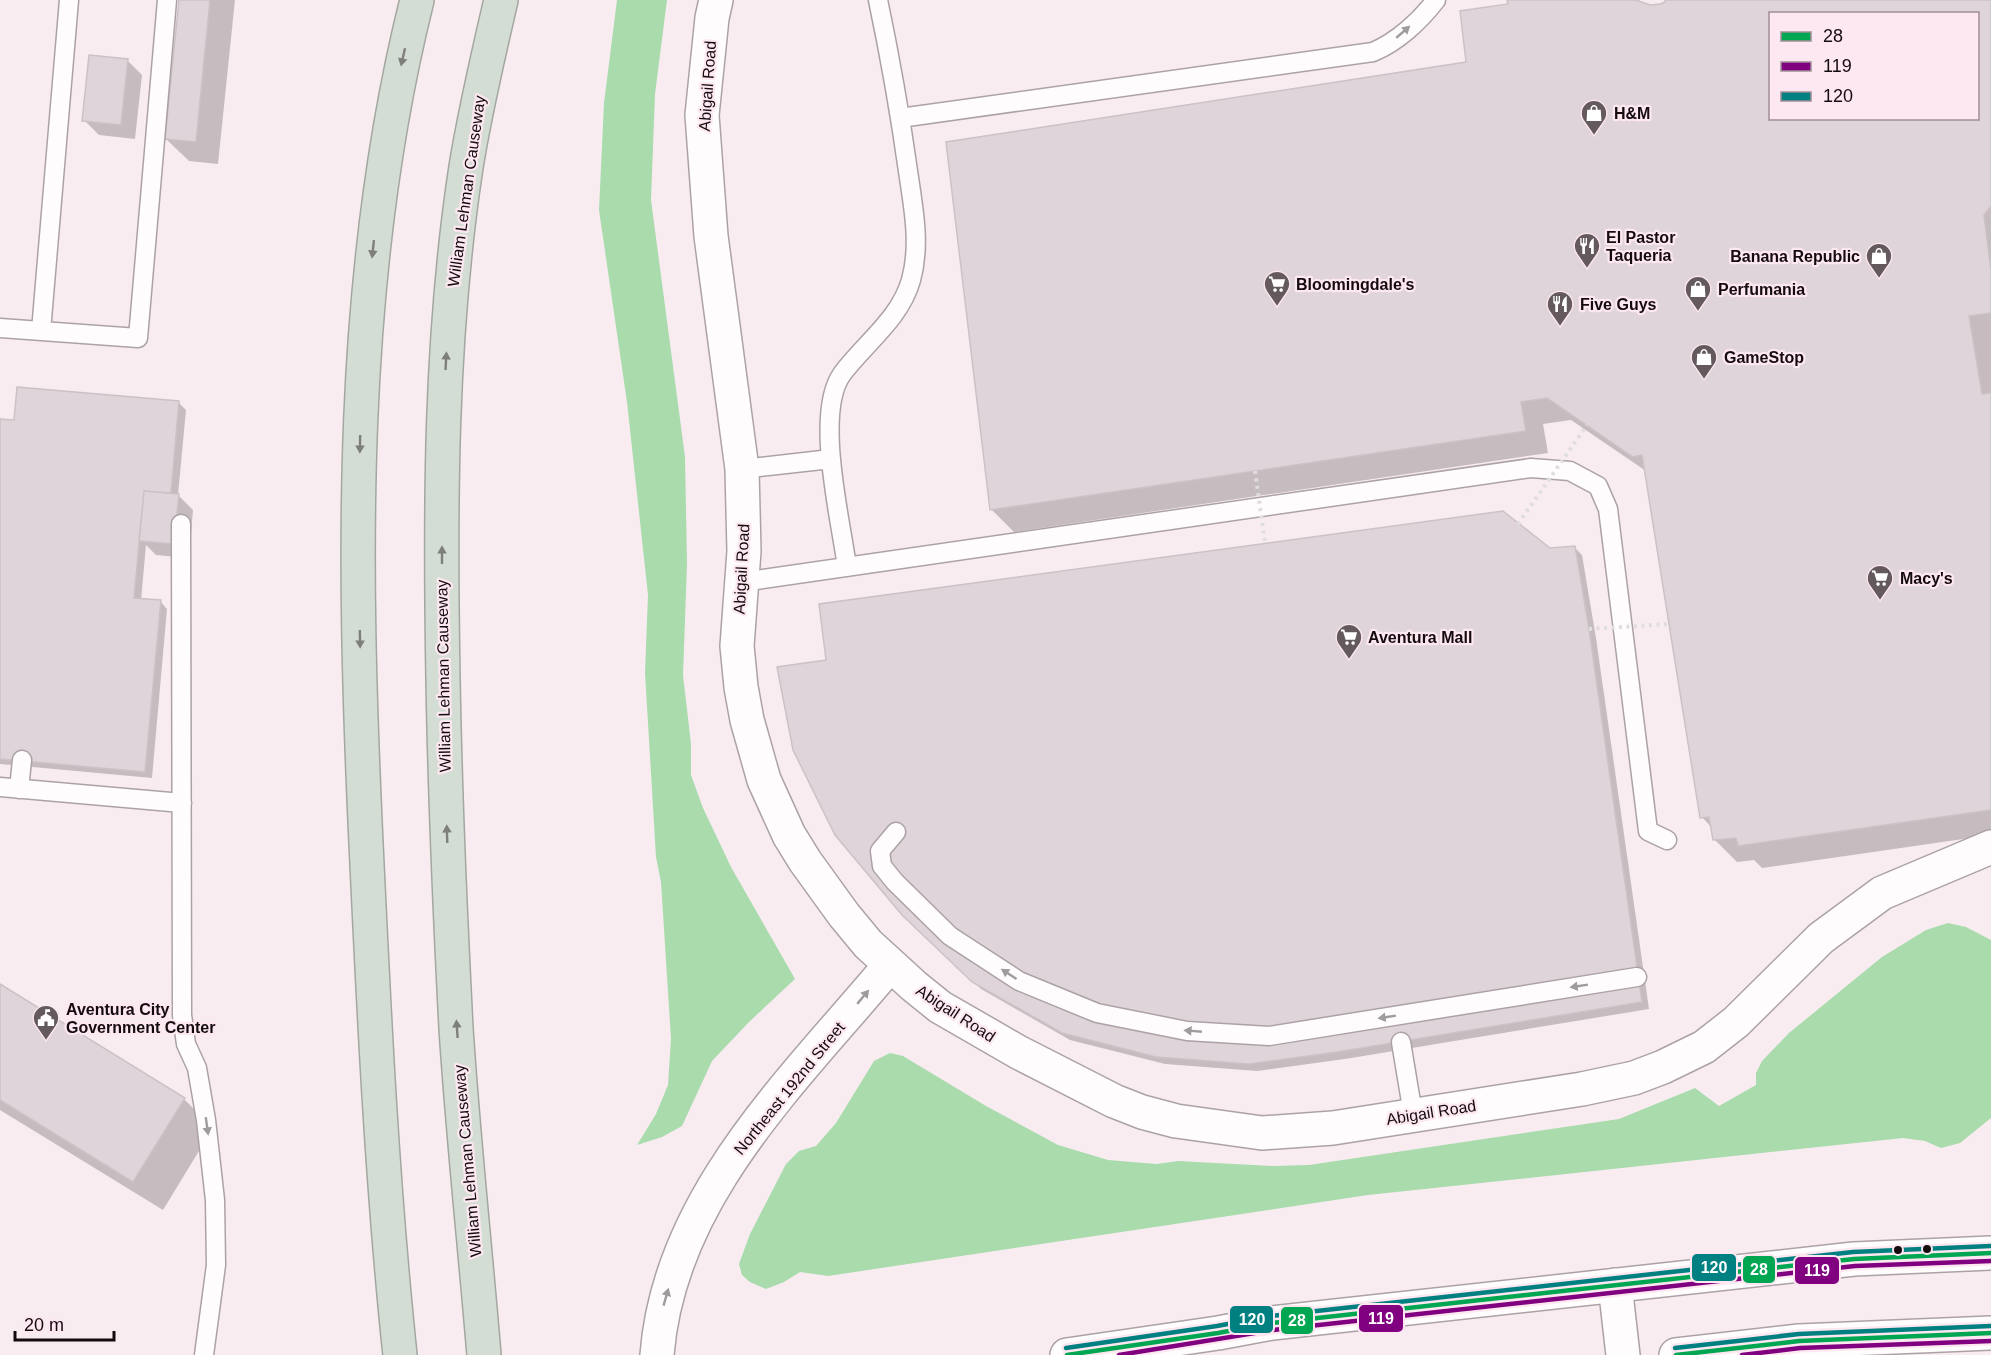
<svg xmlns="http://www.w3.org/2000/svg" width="1991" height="1355" font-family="Helvetica,sans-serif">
  <rect width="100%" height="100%" fill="#f8ecf1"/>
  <path fill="#a9dbac" d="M 617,0 L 667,0 L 655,94 L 651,200 L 685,457 L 687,564 L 683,675 L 691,744 L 691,775 L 703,808 L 731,867 L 795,979 L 749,1022 L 712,1061 L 682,1126 L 662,1137 L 637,1145 L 656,1114 L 668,1085 L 671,1039 L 661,882 L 656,857 L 645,673 L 648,595 L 627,402 L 599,210 L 604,103 Z
    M 1948,923 L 1966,927 L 1991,940 L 1991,1118 L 1960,1143 L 1941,1148 L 1925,1141 L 1903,1138 L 1368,1195 L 828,1276 L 800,1272 L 784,1282 L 766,1289 L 750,1282 L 742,1275 L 739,1264 L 750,1234 L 786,1164 L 799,1151 L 816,1146 L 836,1123 L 874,1061 L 890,1053 L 903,1056 L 986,1106 L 1058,1145 L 1108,1160 L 1157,1164 L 1178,1161 L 1273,1166 L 1309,1165 L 1619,1119 L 1695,1088 L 1719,1106 L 1756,1085 L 1756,1073 L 1762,1061 L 1789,1033 L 1882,957 L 1926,930 Z"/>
  <path fill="#0003" fill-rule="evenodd" d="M 180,0 L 235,0 L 218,164 L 189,161 L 166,139 Z
    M 1509,0 L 1634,0 L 1650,6 L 1667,3 L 1666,0 L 1991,0 L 1991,835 L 1762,868 L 1754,860 L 1737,862 L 1714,839 L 1712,828 L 1702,817 L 1646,471 L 1571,420 L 1543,424 L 1548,453 L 1014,532 L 992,510 L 1467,64 L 1510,5 ZM 1770,14 L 1978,14 L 1978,118 L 1770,118 Z
    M 127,60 L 142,75 L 135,139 L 99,135 L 84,120 Z
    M 179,403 L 186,410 L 178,495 L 193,510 L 189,558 L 156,555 L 146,545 L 141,600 L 160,601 L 167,609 L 152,778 L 0,764 L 0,420 L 15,422 Z
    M 1575,548 L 1582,555 L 1596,638 L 1649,1009 L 1345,1059 L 1257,1071 L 1165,1064 L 1070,1040 L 981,989 L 903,914 L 1550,550 Z
    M 0,986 L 184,1099 L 213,1128 L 163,1210 L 0,1110 Z"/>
  <path fill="#dfd4d9" stroke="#ccc2c6" stroke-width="1.5" fill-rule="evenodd" d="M 179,0 L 210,0 L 196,142 L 165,139 Z
    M 1507,0 L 1636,0 L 1650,5 L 1660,4 L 1665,2 L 1665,0 L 1991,0 L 1991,206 L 1984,215 L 1991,271 L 1991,313 L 1969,316 L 1982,394 L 1991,393 L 1991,810 L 1738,846 L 1736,838 L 1713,840 L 1709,817 L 1700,818 L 1642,455 L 1633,457 L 1547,398 L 1521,402 L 1526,431 L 990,510 L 946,142 L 1466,62 L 1460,11 L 1508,4 ZM 1770,14 L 1978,14 L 1978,118 L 1770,118 Z
    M 89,55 L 128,59 L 121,125 L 82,121 Z
    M 17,387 L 179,401 L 171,493 L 144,491 L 134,598 L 161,600 L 145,772 L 0,759 L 0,419 L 14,420 Z
    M 144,491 L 179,494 L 174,544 L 139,541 Z
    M 1503,511 L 1550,548 L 1575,546 L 1589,629 L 1642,1002 L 1337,1052 L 1249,1064 L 1156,1057 L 1062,1033 L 972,982 L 902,915 L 835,835 L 793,750 L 777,667 L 826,660 L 819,604 Z
    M 0,984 L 185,1098 L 133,1182 L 0,1100 Z"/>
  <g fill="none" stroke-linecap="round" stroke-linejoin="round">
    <g stroke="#aca2a6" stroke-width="21">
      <path id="service" d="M 900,118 L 1373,52 C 1397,42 1420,21 1436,0
        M 0,328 L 138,338 L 167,0
        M 41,331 L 69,0
        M 742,469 L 831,459
        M 181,524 L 182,1015 L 186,1044 L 197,1068 L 206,1120 L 215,1200 L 216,1265 L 204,1355
        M 847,567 C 841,521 814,413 842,374 C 865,343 900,319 911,280 C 921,244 913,206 908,171 C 900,114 890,57 878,0
        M 742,582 L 1531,468 L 1570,471 L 1598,486 L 1608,509 L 1648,831 L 1667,840
        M 0,787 L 182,803
        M 19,789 L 22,760
        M 896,832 L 880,851 L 882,866 L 895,882 L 950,936 L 1019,981 L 1097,1013 L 1187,1031 L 1269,1036 L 1637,977
        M 1401,1042 L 1413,1114"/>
    </g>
    <g stroke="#aca2a6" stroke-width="36">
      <path id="minor" d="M 716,0 L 712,18 L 702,115 L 711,236 L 742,469 L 744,551 L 737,646 L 741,687 L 747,720 L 764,780 L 789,835 L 805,861 L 844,915 L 868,944 L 914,986 L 940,1007 L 1018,1052 L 1114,1101 L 1142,1112 L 1176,1121 L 1262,1133 L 1333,1128 L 1582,1089 L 1634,1078 L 1663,1067 L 1704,1047 L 1736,1022 L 1821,938 L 1882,893 L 1991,847
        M 657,1355 C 669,1197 794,1080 890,965"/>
    </g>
    <g stroke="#aca2a6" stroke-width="36">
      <path id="tertiary" d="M 1615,1285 L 1623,1355
        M 1067,1355 L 1218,1333 L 1272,1323 L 1854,1259 L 1991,1253
        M 1676,1355 L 1799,1341 L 1991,1333"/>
    </g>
    <g stroke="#a3a7a0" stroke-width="36">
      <path id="motorway" d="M 400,1355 C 382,1185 374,1014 366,843 C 353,561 348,276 417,0
        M 484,1355 C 475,1246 463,1137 456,1028 C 450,912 445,796 443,679 C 440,508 440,337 466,167 C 475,111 488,56 501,0"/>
    </g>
    <use href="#service" stroke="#fefcfd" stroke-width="18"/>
    <use href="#minor" stroke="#fefcfd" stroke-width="33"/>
    <use href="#tertiary" stroke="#fefcfd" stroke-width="33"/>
    <use href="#motorway" stroke="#d4ddd4" stroke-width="33"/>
    <path stroke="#e0ddde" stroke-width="4" stroke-dasharray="3 4.5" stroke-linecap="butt" d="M 1255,471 L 1265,543
      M 1518,524 L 1587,425
      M 1589,629 L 1669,624"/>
    <g stroke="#fde7f0" stroke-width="9">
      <path id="bus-1" d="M 1067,1355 L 1218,1333 L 1272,1323 L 1854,1259 L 1991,1253
        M 1676,1355 L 1799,1341 L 1991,1333"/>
    </g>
    <g stroke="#fde7f0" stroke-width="9">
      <path id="bus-2" d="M 1119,1355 L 1273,1330 L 1855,1266 L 1991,1261
        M 1742,1355 L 1800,1348 L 1991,1341"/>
    </g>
    <g stroke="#fde7f0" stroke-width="9">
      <path id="bus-3" d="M 1066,1348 L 1217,1326 L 1271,1316 L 1853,1252 L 1991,1246
        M 1675,1348 L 1799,1334 L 1991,1326"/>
    </g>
    <use href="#bus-1" stroke="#00a651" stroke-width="4.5"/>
    <use href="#bus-2" stroke="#800080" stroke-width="4.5"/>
    <use href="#bus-3" stroke="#008080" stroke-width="4.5"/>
  </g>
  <defs><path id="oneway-solid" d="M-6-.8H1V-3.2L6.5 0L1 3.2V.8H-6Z" transform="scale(1.5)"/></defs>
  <g fill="#a09c9e">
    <use href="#oneway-solid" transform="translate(1403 32) rotate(-41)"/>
    <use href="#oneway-solid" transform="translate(1009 974) rotate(-147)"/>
    <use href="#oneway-solid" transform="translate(1579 986) rotate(171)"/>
    <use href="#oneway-solid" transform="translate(863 997) rotate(-50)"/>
    <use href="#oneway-solid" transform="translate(1387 1017) rotate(171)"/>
    <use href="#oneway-solid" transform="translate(1193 1031) rotate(-175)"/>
    <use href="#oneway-solid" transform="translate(207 1126) rotate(82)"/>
    <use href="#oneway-solid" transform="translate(666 1297) rotate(-74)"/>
  </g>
  <g fill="#7e7e7b">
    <use href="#oneway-solid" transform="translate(403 57) rotate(103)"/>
    <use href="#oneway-solid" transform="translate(373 249) rotate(96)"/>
    <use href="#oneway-solid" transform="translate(446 361) rotate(-87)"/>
    <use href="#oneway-solid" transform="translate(360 444) rotate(91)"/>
    <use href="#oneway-solid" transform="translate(442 555) rotate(-90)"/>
    <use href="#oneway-solid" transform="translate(360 639) rotate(89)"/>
    <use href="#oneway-solid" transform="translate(447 834) rotate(-92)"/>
    <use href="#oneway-solid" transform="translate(457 1029) rotate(-94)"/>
  </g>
  <defs>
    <g id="shop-pin" transform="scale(1.35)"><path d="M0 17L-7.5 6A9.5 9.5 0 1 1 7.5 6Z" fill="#645a5e" stroke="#fde7f0"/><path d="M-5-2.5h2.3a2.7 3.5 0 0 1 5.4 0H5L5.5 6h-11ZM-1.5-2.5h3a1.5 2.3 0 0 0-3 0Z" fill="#fff"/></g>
    <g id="restaurant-pin" transform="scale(1.35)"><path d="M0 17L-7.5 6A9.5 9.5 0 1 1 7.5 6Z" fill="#645a5e" stroke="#fde7f0"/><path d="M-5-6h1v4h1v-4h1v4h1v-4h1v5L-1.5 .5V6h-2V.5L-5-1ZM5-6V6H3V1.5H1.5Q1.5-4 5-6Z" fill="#fff"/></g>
    <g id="supermarket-pin" transform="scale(1.35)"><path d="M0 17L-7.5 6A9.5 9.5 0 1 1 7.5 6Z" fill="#645a5e" stroke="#fde7f0"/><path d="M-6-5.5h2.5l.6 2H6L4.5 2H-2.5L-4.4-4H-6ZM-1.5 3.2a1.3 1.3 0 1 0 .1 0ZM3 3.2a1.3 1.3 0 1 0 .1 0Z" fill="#fff"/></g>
    <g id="civic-pin" transform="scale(1.35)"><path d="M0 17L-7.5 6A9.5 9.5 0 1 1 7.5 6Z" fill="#645a5e" stroke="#fde7f0"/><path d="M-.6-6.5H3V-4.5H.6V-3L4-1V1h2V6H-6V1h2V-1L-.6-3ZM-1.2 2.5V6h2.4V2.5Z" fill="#fff"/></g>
  </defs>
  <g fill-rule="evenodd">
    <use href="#shop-pin" x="1594" y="113"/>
    <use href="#restaurant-pin" x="1587" y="246"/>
    <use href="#shop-pin" x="1879" y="256"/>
    <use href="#supermarket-pin" x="1277" y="284"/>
    <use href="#shop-pin" x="1698" y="289"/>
    <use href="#restaurant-pin" x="1560" y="304"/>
    <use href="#shop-pin" x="1704" y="357"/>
    <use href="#supermarket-pin" x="1880" y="578"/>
    <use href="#supermarket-pin" x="1349" y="637"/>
    <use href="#civic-pin" x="46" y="1018"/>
  </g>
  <g fill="#140b0f" stroke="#fde7f0" stroke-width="2">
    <circle cx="1927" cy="1249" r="5"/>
    <circle cx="1898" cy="1250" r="5"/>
  </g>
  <g text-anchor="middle" stroke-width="4.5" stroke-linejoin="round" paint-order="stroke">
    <g font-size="16" fill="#140b0f" stroke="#fde7f0">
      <text transform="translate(707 86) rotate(-86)" y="6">Abigail Road</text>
      <text transform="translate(466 191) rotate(-82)" y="6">William Lehman Causeway</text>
      <text transform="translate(741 569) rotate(-87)" y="6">Abigail Road</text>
      <text transform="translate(443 676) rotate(-91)" y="6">William Lehman Causeway</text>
      <text transform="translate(956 1013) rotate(33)" y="6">Abigail Road</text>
      <text transform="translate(789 1088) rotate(-51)" y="6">Northeast 192nd Street</text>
      <text transform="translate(1431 1112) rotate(-9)" y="6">Abigail Road</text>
      <text transform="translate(467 1161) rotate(-95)" y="6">William Lehman Causeway</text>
    </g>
    <g font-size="16" font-weight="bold" fill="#140b0f" stroke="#fde7f0" text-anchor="start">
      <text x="1614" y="119">H&amp;M</text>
      <text x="1606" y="243">El Pastor<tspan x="1606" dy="18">Taqueria</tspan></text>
      <text x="1860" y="262" text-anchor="end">Banana Republic</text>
      <text x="1296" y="290">Bloomingdale's</text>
      <text x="1718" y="295">Perfumania</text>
      <text x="1580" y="310">Five Guys</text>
      <text x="1724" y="363">GameStop</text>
      <text x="1900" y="584">Macy's</text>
      <text x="1368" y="643">Aventura Mall</text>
      <text x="66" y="1015">Aventura City<tspan x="66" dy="18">Government Center</tspan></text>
    </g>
  </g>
  <g stroke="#fde7f0" stroke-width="2">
    <rect x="1691" y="1253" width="46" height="29" rx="6" fill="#008080"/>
    <rect x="1742" y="1255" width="34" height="29" rx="6" fill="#00a651"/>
    <rect x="1794" y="1256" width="46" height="29" rx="6" fill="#800080"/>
    <rect x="1358" y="1304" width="46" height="29" rx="6" fill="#800080"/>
    <rect x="1229" y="1305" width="45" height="29" rx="6" fill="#008080"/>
    <rect x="1280" y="1306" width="34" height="29" rx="6" fill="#00a651"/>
  </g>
  <g font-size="16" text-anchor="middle" font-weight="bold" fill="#fff">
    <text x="1714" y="1273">120</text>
    <text x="1759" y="1275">28</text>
    <text x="1817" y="1276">119</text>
    <text x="1381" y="1324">119</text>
    <text x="1252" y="1325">120</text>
    <text x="1297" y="1326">28</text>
  </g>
  <rect x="1769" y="12" width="210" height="108" fill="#fde7f0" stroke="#a08f96" stroke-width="1.5"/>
  <rect x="1781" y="32" width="30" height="9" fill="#00a651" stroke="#a08f96" stroke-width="1.5"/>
  <text x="1823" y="42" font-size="18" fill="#140b0f">28</text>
  <rect x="1781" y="62" width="30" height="9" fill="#800080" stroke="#a08f96" stroke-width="1.5"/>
  <text x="1823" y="72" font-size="18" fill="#140b0f">119</text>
  <rect x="1781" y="92" width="30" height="9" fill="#008080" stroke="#a08f96" stroke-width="1.5"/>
  <text x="1823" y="102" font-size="18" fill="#140b0f">120</text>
  <path d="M15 1331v9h99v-9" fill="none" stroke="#140b0f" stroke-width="3"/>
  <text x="24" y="1331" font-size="18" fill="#140b0f" stroke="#fde7f0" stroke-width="4.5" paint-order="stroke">20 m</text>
</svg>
